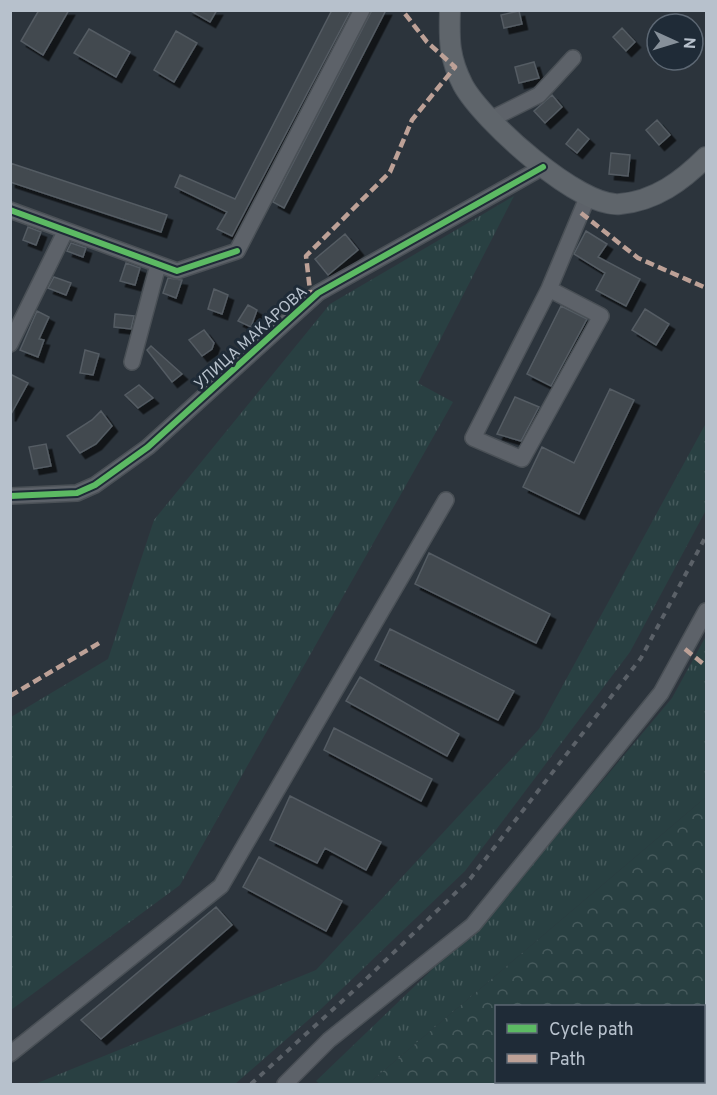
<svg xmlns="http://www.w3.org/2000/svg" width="717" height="1095" font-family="Overpass,sans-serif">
  <defs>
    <pattern id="grass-tufts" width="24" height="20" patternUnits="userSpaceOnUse" patternTransform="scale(1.5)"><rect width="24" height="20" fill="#294042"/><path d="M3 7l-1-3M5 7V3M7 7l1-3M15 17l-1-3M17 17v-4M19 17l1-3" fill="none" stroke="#465a5c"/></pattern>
    <pattern id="forest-crowns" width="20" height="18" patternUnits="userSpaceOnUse" patternTransform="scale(1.5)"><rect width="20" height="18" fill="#294042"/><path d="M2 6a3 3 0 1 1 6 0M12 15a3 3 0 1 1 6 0" fill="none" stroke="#465a5c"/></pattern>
    <filter id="shadow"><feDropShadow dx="5.5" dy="5.5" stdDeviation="0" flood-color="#0009"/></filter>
  </defs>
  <rect width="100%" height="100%" fill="#2c343c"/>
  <path fill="url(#grass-tufts)" d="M 514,196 L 418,383 L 453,402 L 180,885 L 11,1010 L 11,717 L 108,659 L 154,520 L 330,304 Z
    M 706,423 L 706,510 L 630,652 L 465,871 L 321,1009 L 235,1084 L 35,1084 L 316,970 L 539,729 Z
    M 706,636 L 706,797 L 368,1084 L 320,1084 L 316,1081 L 494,910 L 672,698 Z"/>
  <path fill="url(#forest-crowns)" d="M 706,797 L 706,1009 L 496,1006 L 496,1082 L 587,1082 L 582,1084 L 368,1084 Z"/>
  <path fill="#42484f" stroke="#545c63" stroke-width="1.5" filter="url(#shadow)" d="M 39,10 L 69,10 L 43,55 L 21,41 Z
    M 189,10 L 217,10 L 210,22 Z
    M 332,10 L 351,10 L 232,236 L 217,229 L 227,212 L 175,187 L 180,175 L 235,199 Z
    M 372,10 L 386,10 L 284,208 L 273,202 Z
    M 519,11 L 522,24 L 504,28 L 501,15 Z
    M 622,28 L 635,42 L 626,51 L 613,37 Z
    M 89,29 L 130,52 L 116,77 L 74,53 Z
    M 176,31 L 197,43 L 174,82 L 154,70 Z
    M 534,62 L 539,78 L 519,83 L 515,67 Z
    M 552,95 L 562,107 L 545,123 L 534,111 Z
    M 657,120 L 670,135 L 659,145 L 646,130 Z
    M 578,129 L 589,139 L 577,153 L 566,144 Z
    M 611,153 L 630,155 L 628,176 L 609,174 Z
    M 10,163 L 167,215 L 161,232 L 10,182 Z
    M 28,227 L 41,232 L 36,245 L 23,240 Z
    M 586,231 L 607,244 L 598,257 L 640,279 L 626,306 L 596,290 L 605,273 L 574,254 Z
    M 345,234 L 358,250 L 328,275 L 315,259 Z
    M 71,243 L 86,248 L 83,257 L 67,251 Z
    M 126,263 L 140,268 L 135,285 L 120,281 Z
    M 54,277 L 71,283 L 66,295 L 48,288 Z
    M 168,278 L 182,280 L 176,298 L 163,293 Z
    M 214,289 L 228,295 L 222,314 L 208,309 Z
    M 248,305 L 257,310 L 251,327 L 238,321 Z
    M 561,306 L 587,319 L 551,386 L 527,374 Z
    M 645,309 L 669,324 L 656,345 L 632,330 Z
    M 37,311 L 49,317 L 39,339 L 44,340 L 38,357 L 20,350 Z
    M 115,314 L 134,316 L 131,329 L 114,327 Z
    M 204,330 L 214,343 L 212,349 L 202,356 L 189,340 Z
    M 151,346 L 182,374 L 172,382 L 147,350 Z
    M 85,350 L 99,354 L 93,375 L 80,373 Z
    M 10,374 L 28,383 L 10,416 Z
    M 139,385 L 153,398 L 138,408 L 125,395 Z
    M 610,389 L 634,400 L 579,514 L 523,487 L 542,447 L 574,463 Z
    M 515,397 L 539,407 L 521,441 L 497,434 Z
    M 101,411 L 112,426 L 96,444 L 80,453 L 67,436 L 92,420 Z
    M 46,444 L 51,466 L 34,469 L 29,447 Z
    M 429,553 L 550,614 L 536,643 L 415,584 Z
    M 390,629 L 514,691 L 498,720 L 375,660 Z
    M 360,677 L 459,734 L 447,756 L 346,701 Z
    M 334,728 L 432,779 L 421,801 L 324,750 Z
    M 290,796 L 381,842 L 366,870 L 325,848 L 317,863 L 270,840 Z
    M 259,857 L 342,901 L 326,931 L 243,887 Z
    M 216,907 L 232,925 L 101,1039 L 81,1020 Z"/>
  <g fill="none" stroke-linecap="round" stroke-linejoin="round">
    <g stroke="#4a5056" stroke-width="18">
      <path id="minor" d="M 489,120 L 539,95 L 573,58
        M 10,210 L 177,271 L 237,251 L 362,10
        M 549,289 L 601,316 L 522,459 L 473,438 L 549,289 L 588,196
        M 10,344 L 65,232
        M 132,362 L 158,265
        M 10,496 L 77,493 L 95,485 L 148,447 L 318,293 L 543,167
        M 10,1054 L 221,886 L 446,500
        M 285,1084 L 329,1040 L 473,925 L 661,693 L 706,611"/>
    </g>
    <g stroke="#4a5158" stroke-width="22">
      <path id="major" d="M 450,10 C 449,40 449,58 463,85 C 482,120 579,208 620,204 C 655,201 682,181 706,157"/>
    </g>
    <use href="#minor" stroke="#5d6269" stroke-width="15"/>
    <use href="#major" stroke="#5f656b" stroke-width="20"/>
    <path stroke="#5b6168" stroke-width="4" stroke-dasharray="6 6" stroke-linecap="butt" d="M 704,1037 L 706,1035
      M 251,1084 L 361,984 L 470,879 L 641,658 L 706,536
      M 625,1084 L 630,1082"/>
    <path stroke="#bda197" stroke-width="4.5" stroke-dasharray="9 4.5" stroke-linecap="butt" d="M 581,213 L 638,258 L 706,288
      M 311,299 L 306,256 L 390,172 L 412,120 L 455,67 L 427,42 L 402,10
      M 685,649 L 706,666
      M 10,696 L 101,642"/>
    <g stroke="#1f2b37" stroke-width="10">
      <path id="cycleway" d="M 10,210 L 177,271 L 237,251
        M 10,496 L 77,493 L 95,485 L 148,447 L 318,293 L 543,167"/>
    </g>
    <use href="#cycleway" stroke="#5cba63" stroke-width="6"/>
  </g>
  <g text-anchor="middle" stroke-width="6" stroke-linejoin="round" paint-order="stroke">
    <g font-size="16" fill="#b7c1cc" stroke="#1f2b37">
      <text transform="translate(250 337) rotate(-42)" y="6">УЛИЦА МАКАРОВА</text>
    </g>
  </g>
  <rect width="717" height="1095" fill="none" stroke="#b7c1cc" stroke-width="24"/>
  <rect x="495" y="1005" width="210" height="78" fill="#1f2b37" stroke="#5c6773" stroke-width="1.5"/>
  <rect x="507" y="1024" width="30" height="9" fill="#5cba63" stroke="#5c6773" stroke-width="1.5"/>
  <text x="549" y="1035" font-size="18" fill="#b7c1cc">Cycle path</text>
  <rect x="507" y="1054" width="30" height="9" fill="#bda197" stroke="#5c6773" stroke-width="1.5"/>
  <text x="549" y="1065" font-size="18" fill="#b7c1cc">Path</text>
  <g transform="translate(675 42) rotate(94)"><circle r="28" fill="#1f2b37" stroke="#5c6773" stroke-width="1.5"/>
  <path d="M0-4.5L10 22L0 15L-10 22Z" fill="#86909a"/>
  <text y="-9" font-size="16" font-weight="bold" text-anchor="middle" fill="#b7c1cc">N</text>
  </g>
</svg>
